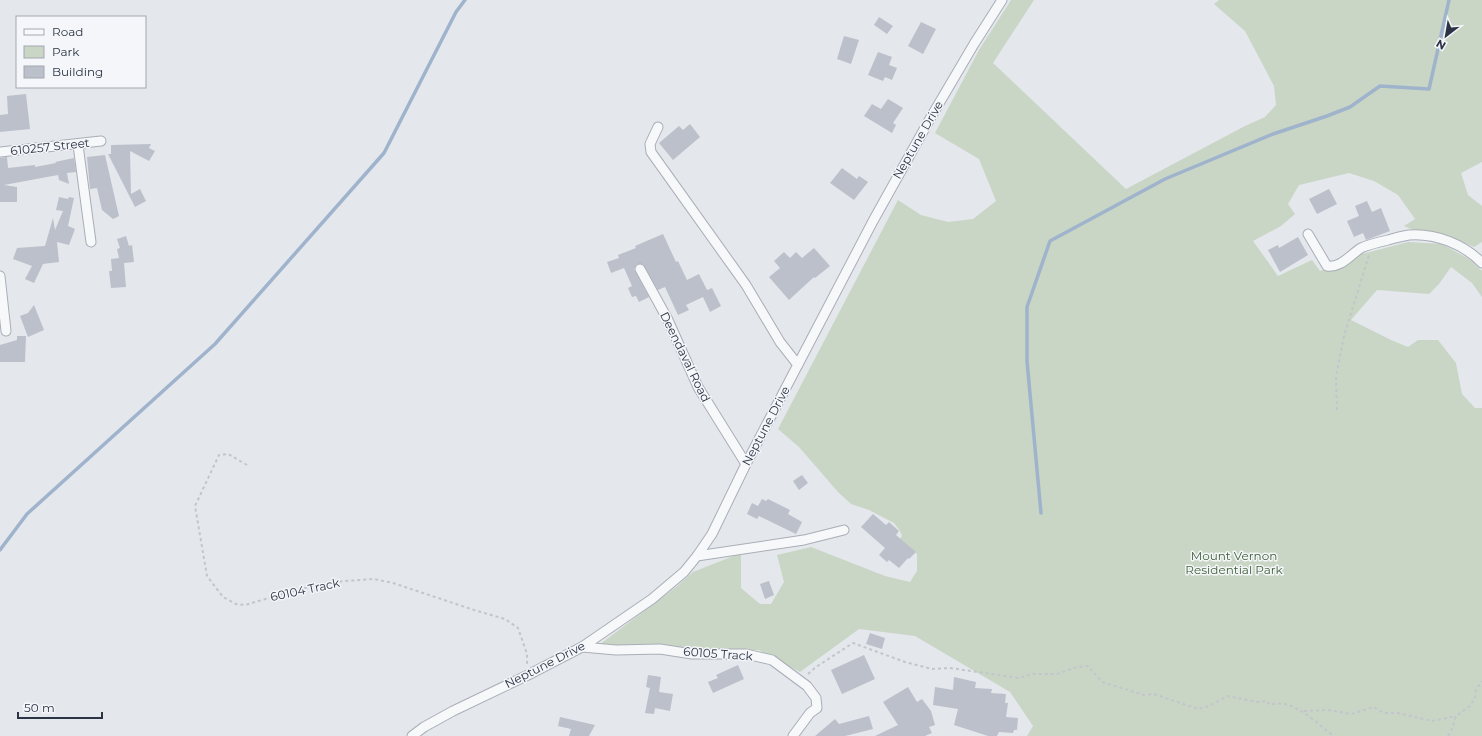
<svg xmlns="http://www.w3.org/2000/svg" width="1482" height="736" font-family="Montserrat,sans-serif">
  <rect width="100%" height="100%" fill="#e4e7ec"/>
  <path fill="#c9d6c5" d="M 1011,0 L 1034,0 L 993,63 L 1126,189 L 1245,126 L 1265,117 L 1276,105 L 1274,86 L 1245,31 L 1214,4 L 1219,0 L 1482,0 L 1482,162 L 1461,173 L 1468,195 L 1482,206 L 1482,242 L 1474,247 L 1448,235 L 1411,229 L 1404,226 L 1415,219 L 1398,195 L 1374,181 L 1349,173 L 1299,185 L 1288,204 L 1295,214 L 1281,226 L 1253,241 L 1278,276 L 1312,260 L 1320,271 L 1362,254 L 1408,242 L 1442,244 L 1471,260 L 1482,271 L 1482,297 L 1472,283 L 1451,267 L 1439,284 L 1429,294 L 1377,290 L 1351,320 L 1391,340 L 1408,347 L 1418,340 L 1438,340 L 1456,363 L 1462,394 L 1475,408 L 1482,408 L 1482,736 L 1027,736 L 1033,726 L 1010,692 L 915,636 L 859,629 L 800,672 L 759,650 L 690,650 L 599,645 L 676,587 L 693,572 L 741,553 L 741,588 L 760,604 L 771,604 L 784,582 L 777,555 L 811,547 L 885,576 L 910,582 L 917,571 L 917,554 L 900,539 L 902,536 L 900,531 L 894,523 L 869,510 L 851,504 L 838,492 L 799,447 L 778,429 L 898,200 L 921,215 L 948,222 L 973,219 L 996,201 L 979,159 L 935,133 L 979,50 Z"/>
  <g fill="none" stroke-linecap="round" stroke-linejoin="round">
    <path stroke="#9fb4cc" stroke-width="3.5" d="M 1041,513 L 1027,361 L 1027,307 L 1050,241 L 1165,179 L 1273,134 L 1327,116 L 1350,107 L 1380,86 L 1429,89 L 1449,0
      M 0,550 L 27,514 L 215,344 L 384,153 L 456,12 L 465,0"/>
  </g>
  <path fill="#bbc0ca" d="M 879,17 L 893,26 L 887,34 L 874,25 Z
    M 921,22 L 936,29 L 923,54 L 908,46 Z
    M 844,36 L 859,40 L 851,64 L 837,59 Z
    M 878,52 L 892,57 L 889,65 L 897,68 L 892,80 L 885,77 L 883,81 L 868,75 Z
    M 26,94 L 30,129 L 0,132 L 0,115 L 8,114 L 7,96 Z
    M 888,99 L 903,108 L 893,123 L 896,125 L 892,133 L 864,116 L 872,104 L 881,109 Z
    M 690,124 L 700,137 L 673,160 L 659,143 L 679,126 L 683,130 Z
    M 151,144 L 149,148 L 155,151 L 149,161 L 130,151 L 131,194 L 140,189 L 146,201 L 135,207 L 108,154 L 111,154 L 111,145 Z
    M 105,155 L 119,216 L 113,219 L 102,210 L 97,188 L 90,189 L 87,157 Z
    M 7,157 L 8,168 L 35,165 L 35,167 L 56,163 L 55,162 L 74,158 L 76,172 L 67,173 L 69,184 L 59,180 L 58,175 L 4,185 L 17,187 L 17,202 L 0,202 L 0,158 Z
    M 842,168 L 857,179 L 859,176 L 868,182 L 854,200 L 830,183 Z
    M 1329,189 L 1337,204 L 1317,214 L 1309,199 Z
    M 59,197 L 68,199 L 69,197 L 74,198 L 68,226 L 75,229 L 69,245 L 57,242 L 59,262 L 43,264 L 34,283 L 25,279 L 32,266 L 13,259 L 17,248 L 45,246 L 53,218 L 55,230 L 63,211 L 56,210 Z
    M 1367,201 L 1372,212 L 1381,208 L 1390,231 L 1366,240 L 1363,233 L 1354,237 L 1347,221 L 1359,216 L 1355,206 Z
    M 663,234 L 676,262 L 678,261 L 687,280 L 699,274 L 707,290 L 712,288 L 721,306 L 710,312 L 703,297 L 686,305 L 689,310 L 678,315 L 665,287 L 658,290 L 643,264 L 637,264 L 634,269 L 649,297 L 639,302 L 636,296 L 632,297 L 628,288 L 632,286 L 624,268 L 611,273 L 607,262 L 619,258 L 618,255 L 636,248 L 635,246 Z
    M 126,236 L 129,246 L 132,245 L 134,262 L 124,263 L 126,287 L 111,288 L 109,271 L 112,271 L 111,259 L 119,258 L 117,249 L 120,248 L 117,239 Z
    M 1298,237 L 1308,255 L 1280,272 L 1268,250 L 1278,245 L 1279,248 Z
    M 814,248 L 830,266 L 815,278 L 814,277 L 789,300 L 769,277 L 780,268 L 774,261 L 784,252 L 790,258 L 796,252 L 802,258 Z
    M 34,305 L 44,330 L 28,337 L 20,316 L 28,313 Z
    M 17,336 L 26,336 L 25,362 L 0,362 L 0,345 L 17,340 Z
    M 802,475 L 808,483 L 799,490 L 793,481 Z
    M 762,499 L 766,501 L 768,499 L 790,510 L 788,514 L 802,522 L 796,534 L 759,516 L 757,519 L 747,514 L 752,503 L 758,506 Z
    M 873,514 L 886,525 L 889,522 L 899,531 L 896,535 L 916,552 L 909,559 L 908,558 L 899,568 L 889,560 L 887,562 L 879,555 L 885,548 L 861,527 Z
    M 769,581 L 774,595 L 765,599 L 760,584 Z
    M 870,633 L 885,638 L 882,649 L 866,644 Z
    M 864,655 L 875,679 L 842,694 L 831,670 Z
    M 738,665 L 744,679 L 713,693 L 708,682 L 718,678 L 716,675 Z
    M 648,675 L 661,677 L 659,692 L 673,694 L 670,711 L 655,708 L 654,714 L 645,713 L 650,688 L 646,687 Z
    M 954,677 L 976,682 L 975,688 L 992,689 L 991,693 L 1006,694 L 1005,703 L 1008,703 L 1006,717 L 1018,718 L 1017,730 L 1014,730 L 1013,733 L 999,732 L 997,736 L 988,736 L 954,725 L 958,709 L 933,705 L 935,687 L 953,690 Z
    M 908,687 L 917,702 L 922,699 L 931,711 L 935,725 L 929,727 L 932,733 L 925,736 L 875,736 L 898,725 L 883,702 Z
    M 869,716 L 873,729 L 845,736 L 815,736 L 835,719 L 839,724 Z
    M 560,717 L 595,725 L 589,736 L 569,736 L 571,729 L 558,726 Z"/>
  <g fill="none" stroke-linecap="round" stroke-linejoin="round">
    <g stroke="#a9aeb7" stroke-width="11">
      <path id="street" d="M 658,127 L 650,144 L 651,152 L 746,285 L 780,342 L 798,365
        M 78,145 L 91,242
        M 0,152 L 101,141
        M 1308,234 L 1327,266 C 1341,268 1350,255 1361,248 C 1370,244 1379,242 1388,240 C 1395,238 1402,236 1409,235 C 1435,233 1464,244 1482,263
        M 640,269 L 668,320 L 698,387 L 746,464
        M 0,276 L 6,331
        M 697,556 L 804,540 L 844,530
        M 582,647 L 616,650 L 660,649 L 692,654 L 746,654 L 772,660 L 807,686 L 816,698 L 817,708 L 810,713 L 793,736
        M 412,736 L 424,727 L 453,711 L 528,675 L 582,647 L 652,599 L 684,572 L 697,556 L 712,534 L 746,464 L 873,221 L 931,117 L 974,44 L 1002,0"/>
    </g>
    <path stroke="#c2c5cb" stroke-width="2" stroke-dasharray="3 3" stroke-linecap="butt" d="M 1337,410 L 1336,376 L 1344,336 L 1369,255
      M 247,465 L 228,454 L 219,455 L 195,506 L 207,576 L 223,597 L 236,604 L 245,605 L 296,590 L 332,582 L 374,579 L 393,583 L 474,610 L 505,619 L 518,628 L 527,654 L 527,664
      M 808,674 L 816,667 L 853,643 L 905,662 L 932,669 L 950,668 L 1019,678 L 1033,674 L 1057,674 L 1077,667 L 1088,666 L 1102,682 L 1144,695 L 1154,694 L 1198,709 L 1209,706 L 1228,696 L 1257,702 L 1267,701 L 1270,705 C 1294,697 1316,724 1334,736
      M 1304,711 L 1328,710 L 1352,714 L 1373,707 L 1384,713 L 1398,713 L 1432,721 L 1456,716
      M 1448,736 L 1452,729 L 1456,716 L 1470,706 L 1475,698 L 1476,690 L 1482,681"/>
    <use href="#street" stroke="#f7f8fa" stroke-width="9"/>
  </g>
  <g text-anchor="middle" stroke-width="3" stroke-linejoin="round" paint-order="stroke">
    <g font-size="12" fill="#2b3445" stroke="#f4f6f9">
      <text transform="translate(918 140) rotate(-60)" y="4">Neptune Drive</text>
      <text transform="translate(50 147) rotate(-6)" y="4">610257 Street</text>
      <text transform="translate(685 357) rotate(64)" y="4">Deendaval Road</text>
      <text transform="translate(766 426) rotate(-62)" y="4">Neptune Drive</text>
      <text transform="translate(305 590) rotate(-12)" y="4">60104 Track</text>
      <text transform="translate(718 654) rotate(4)" y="4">60105 Track</text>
      <text transform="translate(545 665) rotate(-27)" y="4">Neptune Drive</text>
    </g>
    <g font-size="12" fill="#3f6138" stroke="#f4f6f9">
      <text x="1234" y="560">Mount Vernon<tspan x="1234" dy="14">Residential Park</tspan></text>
    </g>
  </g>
  <rect x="16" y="16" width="130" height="72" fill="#f4f6f9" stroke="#a4a8b1"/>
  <rect x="24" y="29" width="20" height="6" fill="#f7f8fa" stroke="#a4a8b1"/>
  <text x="52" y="36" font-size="12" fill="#2b3445">Road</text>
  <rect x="24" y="46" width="20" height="12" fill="#c9d6c5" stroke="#a4a8b1"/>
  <text x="52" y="56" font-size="12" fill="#2b3445">Park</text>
  <rect x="24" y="66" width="20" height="12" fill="#bbc0ca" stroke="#a4a8b1"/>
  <text x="52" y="76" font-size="12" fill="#2b3445">Building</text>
  <g transform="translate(1446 36) rotate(211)" stroke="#f4f6f9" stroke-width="3" paint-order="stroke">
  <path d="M0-3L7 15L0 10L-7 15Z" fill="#2b3445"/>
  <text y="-6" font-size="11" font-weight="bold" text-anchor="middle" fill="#2b3445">N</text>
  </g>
  <path d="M18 712v6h84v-6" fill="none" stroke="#2b3445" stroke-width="2"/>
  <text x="24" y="712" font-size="12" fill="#2b3445" stroke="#f4f6f9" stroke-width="3" paint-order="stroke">50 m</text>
</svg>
